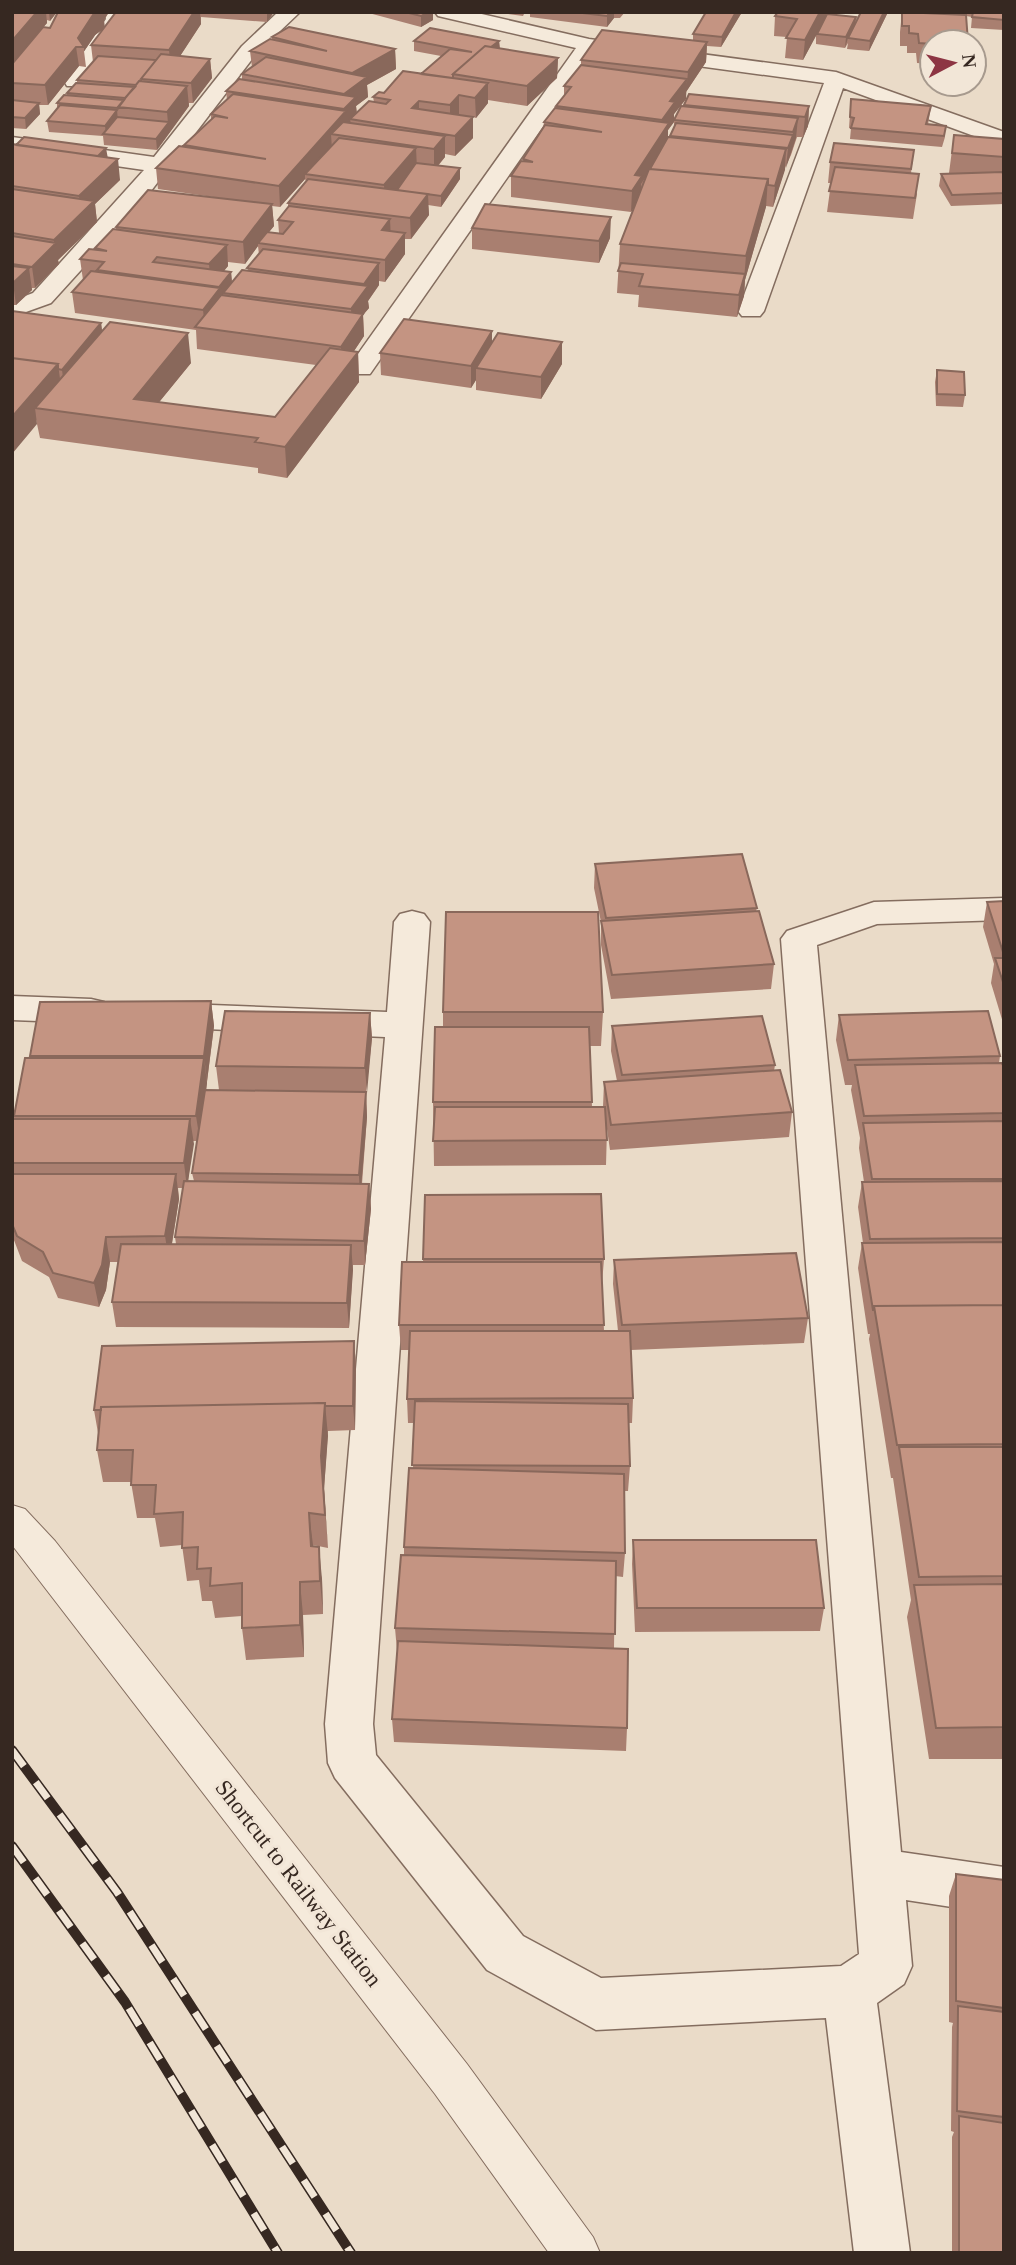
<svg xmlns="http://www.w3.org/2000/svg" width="1016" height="2265" font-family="'Times New Roman',serif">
  <rect width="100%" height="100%" fill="#eadbc8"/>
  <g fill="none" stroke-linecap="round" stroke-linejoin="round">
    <g stroke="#846d5f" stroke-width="2">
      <path id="service" d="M 12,1505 L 25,1509 L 55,1541 L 467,2064 L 593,2237 L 600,2253 L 549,2253 L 435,2094 L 12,1545 Z"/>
    </g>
    <g stroke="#846d5f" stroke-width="3">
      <path id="minor" d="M 104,12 L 124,12 L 126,19 L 83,86 L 67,86 L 64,81 L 106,19 Z
        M 278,12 L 300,12 L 256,54 L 141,204 L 51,303 L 12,317 L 12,301 L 33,293 L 144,170 L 12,151 L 12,137 L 154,157 L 242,46 Z
        M 435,12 L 473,12 L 589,39 L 836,72 L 1004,132 L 1004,147 L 843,88 L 764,311 L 760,316 L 742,316 L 738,311 L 824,83 L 595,52 L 370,374 L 352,374 L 348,368 L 576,48 L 438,16 Z
        M 1004,898 L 1004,920 L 877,924 L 817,945 L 901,1852 L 1004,1867 L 1004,1915 L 906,1900 L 912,1966 L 904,1984 L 877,2003 L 910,2253 L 854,2253 L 826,2018 L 596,2030 L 487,1970 L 335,1778 L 328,1763 L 325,1724 L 385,1037 L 161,1027 L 148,1024 L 143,1015 L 148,1006 L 161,1003 L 387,1012 L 394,922 L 400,914 L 412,911 L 424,914 L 430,922 L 373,1724 L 376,1755 L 523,1936 L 601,1978 L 841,1966 L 859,1954 L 781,939 L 787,931 L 874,902 Z
        M 12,996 L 91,999 L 104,1002 L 109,1011 L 104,1020 L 91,1023 L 12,1020 Z"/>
    </g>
    <use href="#service" fill="#f5eadb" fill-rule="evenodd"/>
    <use href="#minor" fill="#f5eadb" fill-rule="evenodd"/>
    <g stroke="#362821" stroke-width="10">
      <path id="rail" d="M 12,1750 L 117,1892 L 351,2253
        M 12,1846 L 125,2002 L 278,2253"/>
    </g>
    <use href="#rail" stroke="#f2e6d7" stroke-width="7" stroke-dasharray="20" stroke-linecap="butt"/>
  </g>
  <path fill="#a97f70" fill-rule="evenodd" d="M 12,12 L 57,12 L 50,21 L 47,20 L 47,23 L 43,27 L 50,28 L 58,12 L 109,12 L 104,20 L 104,27 L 116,12 L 274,12 L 267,22 L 201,17 L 201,24 L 180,56 L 210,59 L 212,78 L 193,103 L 189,103 L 189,106 L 157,150 L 104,145 L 103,136 L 49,132 L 47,121 L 57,109 L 57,103 L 67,95 L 67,93 L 77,83 L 77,80 L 93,62 L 91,45 L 104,28 L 95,35 L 84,51 L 86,67 L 79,66 L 48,105 L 39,105 L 40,114 L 26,129 L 12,128 Z
    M 365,12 L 433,12 L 433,20 L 421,27 Z
    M 501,12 L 525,12 L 523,16 L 501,13 Z
    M 530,12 L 625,12 L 620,18 L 614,18 L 607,27 L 530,17 Z
    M 742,12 L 721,47 L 707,46 L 706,62 L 686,92 L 686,99 L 674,114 L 674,120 L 684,105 L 809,106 L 808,126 L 803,137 L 797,137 L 791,155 L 785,168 L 773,207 L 766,206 L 745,280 L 744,296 L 737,317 L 638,307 L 639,295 L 617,293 L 620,244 L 634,208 L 631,212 L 511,197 L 511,176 L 523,161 L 543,128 L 544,122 L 564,96 L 564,86 L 581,66 L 581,60 L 693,40 L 693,34 ZM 674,122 L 674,128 L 670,137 L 668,137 L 668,130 Z
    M 829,12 L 828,14 L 856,23 L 888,12 L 869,51 L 847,49 L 848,43 L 845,48 L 816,44 L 816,35 L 803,60 L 785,58 L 787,37 L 774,36 L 775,16 Z
    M 902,12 L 1004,12 L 1004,30 L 971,28 L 972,17 L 966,16 L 932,42 L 932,64 L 917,63 L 916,53 L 907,53 L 907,46 L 900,46 L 900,32 Z
    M 272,37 L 395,49 L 396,69 L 367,85 L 368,97 L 356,106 L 357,113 L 374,102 L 373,97 L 421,74 L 441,56 L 414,51 L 414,41 L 499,41 L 500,49 L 558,58 L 557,78 L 527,106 L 488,100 L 488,103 L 476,118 L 473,117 L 473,138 L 455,156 L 445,154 L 445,157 L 438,166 L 460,168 L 460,179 L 441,207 L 428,205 L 429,215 L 411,239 L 405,239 L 405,254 L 385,282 L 379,281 L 379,285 L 368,301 L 369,308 L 363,315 L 364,336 L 354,351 L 358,352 L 359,382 L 287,478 L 258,473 L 258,468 L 40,438 L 37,424 L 12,311 L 101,323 L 102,331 L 191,363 L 159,402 L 275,417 L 316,365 L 197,349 L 196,330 L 75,313 L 72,292 L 83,280 L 80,259 L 95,249 L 95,248 L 116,229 L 116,227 L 220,198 L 158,189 L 156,168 L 185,147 L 184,145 L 211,120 L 211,114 L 227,100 L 226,91 L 242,80 L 242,74 L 252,67 L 250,51 L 272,39 ZM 305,179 L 306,181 L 288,203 L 288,207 L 278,220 L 279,233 L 269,232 L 274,226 L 272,206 L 280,207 ZM 258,246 L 259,255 L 247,268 L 248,270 L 232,282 L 231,272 L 224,271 L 228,266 L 228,262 L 245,264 Z
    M 851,99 L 931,106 L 928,125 L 945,137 L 942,147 L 850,139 L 851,128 L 849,128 Z
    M 954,135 L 1004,139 L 1004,204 L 951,206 L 939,186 L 941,174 L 955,174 L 949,173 Z
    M 12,144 L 107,157 L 120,180 L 95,204 L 97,222 L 58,260 L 59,264 L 35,288 L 32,288 L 32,290 L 16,305 L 12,305 Z
    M 914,150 L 911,173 L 917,194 L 913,219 L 827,212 L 831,183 L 828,183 L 830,162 Z
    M 472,228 L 610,238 L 599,263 L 472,249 Z
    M 492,342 L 562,364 L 541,399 L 476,390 L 476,380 L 471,388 L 381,375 L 380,353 Z
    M 937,370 L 965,395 L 963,407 L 936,406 L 935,382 Z
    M 595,864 L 757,908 L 756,911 L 774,964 L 771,989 L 611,999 L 601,945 L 601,922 L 594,888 Z
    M 1004,901 L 1004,1026 L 991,983 L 994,964 L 983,927 L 987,902 Z
    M 211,1001 L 214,1026 L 206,1090 L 219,1090 L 216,1066 L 370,1013 L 372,1038 L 366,1093 L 367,1117 L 362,1184 L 369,1184 L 371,1209 L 365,1265 L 353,1265 L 349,1328 L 116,1327 L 112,1302 L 118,1262 L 110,1262 L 106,1290 L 99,1307 L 58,1298 L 49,1277 L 22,1261 L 12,1235 L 12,1121 L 14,1119 L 14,1116 L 30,1056 ZM 193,1141 L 197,1141 L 192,1173 L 194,1181 L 188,1181 ZM 178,1188 L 183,1188 L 175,1237 L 176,1244 L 172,1244 L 179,1199 Z
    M 443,1012 L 603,1012 L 601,1046 L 590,1046 L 592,1107 L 603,1107 L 604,1082 L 617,1081 L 611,1051 L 612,1026 L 775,1065 L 774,1071 L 792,1112 L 789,1137 L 610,1150 L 607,1129 L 606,1165 L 434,1166 L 433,1102 L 443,1027 Z
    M 839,1015 L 1000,1056 L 999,1063 L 1004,1068 L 1004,1759 L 929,1759 L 907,1617 L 911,1600 L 893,1478 L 891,1478 L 869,1339 L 870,1334 L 868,1334 L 858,1268 L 862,1243 L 863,1243 L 858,1207 L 862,1182 L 864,1182 L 859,1148 L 860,1138 L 851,1090 L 852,1085 L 845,1085 L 836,1040 Z
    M 1004,1026 L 1004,1043 L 1002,1037 Z
    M 425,1195 L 604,1259 L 602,1284 L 604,1331 L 618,1331 L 613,1284 L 614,1260 L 808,1318 L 804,1343 L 631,1350 L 633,1398 L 632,1423 L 628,1423 L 630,1466 L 628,1491 L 624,1491 L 625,1553 L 623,1577 L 615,1576 L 614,1648 L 627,1728 L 626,1751 L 394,1742 L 392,1719 L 397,1651 L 395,1628 L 404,1555 L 404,1547 L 413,1469 L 414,1423 L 408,1423 L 407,1399 L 409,1350 L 401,1350 L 399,1325 L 423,1262 Z
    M 354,1341 L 356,1366 L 355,1430 L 328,1431 L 324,1489 L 328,1548 L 313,1545 L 322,1579 L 323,1614 L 303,1615 L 304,1657 L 246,1660 L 242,1628 L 242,1616 L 215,1618 L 212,1601 L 202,1601 L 199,1580 L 187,1581 L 182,1545 L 160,1547 L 155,1518 L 137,1518 L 131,1482 L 103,1482 L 97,1450 L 98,1433 L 94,1410 Z
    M 633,1540 L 824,1608 L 820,1631 L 635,1632 L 632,1564 Z
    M 956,1874 L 1004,1880 L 1004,2253 L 952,2253 L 952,2137 L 954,2132 L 951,2131 L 952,2027 L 953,2023 L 949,2022 L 949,1896 Z"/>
  <path fill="#89685b" d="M 37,12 L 46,12 L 47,23 L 16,60 L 12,68 L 12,41 Z
    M 49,12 L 57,12 L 50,21 Z
    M 97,12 L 109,12 L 104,20 L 105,28 L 95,35 L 84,51 L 84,47 L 78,38 L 93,15 Z
    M 194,12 L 200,12 L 201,24 L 171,70 L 169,50 Z
    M 267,12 L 274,12 L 267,22 Z
    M 428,12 L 433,12 L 433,20 L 421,27 L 421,16 Z
    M 610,12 L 614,12 L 614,18 L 607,27 L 607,16 Z
    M 736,12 L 742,12 L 721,47 L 722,37 Z
    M 820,12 L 829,12 L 803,60 L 805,40 Z
    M 884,12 L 888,12 L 869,51 L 870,41 Z
    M 856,17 L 855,27 L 848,38 L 845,48 L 846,37 Z
    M 499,41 L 500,52 L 459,75 Z
    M 707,42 L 706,62 L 686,92 L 688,72 Z
    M 76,47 L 79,66 L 48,105 L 45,85 Z
    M 395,49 L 396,69 L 367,85 L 368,97 L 356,106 L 357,117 L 350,119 L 351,124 L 331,134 L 332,149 L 305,174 L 305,179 L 280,207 L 279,186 L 344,113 L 344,94 L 353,88 L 352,73 Z
    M 558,58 L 557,78 L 527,106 L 527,86 Z
    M 210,59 L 212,78 L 193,103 L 191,83 Z
    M 687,79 L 686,99 L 674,114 L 674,122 L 668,130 L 668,143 L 641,184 L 641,197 L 631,212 L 632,191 L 635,175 L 661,135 L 662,120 L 670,101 Z
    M 488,83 L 488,103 L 476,118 L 475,98 Z
    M 187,86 L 189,106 L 157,150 L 156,139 L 168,123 L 167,112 Z
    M 459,95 L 459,115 L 450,125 L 450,105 Z
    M 419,101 L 419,121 L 412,108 Z
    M 39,103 L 40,114 L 26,129 L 25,118 Z
    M 809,106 L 808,126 L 803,137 L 805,117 Z
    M 117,110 L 118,121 L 106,134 L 105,126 Z
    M 473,117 L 473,138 L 455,156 L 455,136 Z
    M 798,118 L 796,138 L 786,168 L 788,148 Z
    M 445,136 L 445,157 L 434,170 L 434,149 Z
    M 106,148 L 108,159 L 91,162 Z
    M 416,148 L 417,169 L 385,206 L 384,185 Z
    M 786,149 L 785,170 L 773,207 L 775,186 Z
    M 118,159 L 120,180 L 95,204 L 97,222 L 58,260 L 59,264 L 35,288 L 32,267 L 54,244 L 54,240 L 81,213 L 79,196 Z
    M 460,168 L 460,179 L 441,207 L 441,196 Z
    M 768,179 L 766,207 L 745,280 L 744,296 L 737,317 L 739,295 L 744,279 L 746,256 Z
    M 428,194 L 429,215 L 411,239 L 410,218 Z
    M 272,204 L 274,226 L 260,243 L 258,243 L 258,246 L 245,264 L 243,242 Z
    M 611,217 L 610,238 L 599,263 L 599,241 Z
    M 390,219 L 391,240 L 382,230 Z
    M 405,233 L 405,254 L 385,282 L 385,260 Z
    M 227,245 L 228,266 L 211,286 L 209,264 Z
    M 379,263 L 379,285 L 368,301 L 369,308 L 363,315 L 364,336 L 342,369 L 341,347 L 352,330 L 351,309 L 364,291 L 364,284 Z
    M 29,268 L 32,290 L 16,305 L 13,283 Z
    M 231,272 L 233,294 L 223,293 L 224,304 L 205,328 L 203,310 L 219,290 L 219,287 Z
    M 101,323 L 104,345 L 65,392 L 62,370 Z
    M 492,331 L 492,353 L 476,368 L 476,380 L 471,388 L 471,366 Z
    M 188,333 L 191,363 L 143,422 L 134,399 Z
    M 562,342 L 562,364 L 541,399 L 541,377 Z
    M 358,352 L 359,382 L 287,478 L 285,447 Z
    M 58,364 L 62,394 L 35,408 L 37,424 L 12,454 L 12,417 Z
    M 211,1001 L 214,1026 L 207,1081 L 204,1056 Z
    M 370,1013 L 372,1038 L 367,1093 L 365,1068 Z
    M 204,1058 L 207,1083 L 200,1141 L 196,1116 Z
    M 366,1092 L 367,1117 L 360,1200 L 359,1175 Z
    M 190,1119 L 194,1144 L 187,1188 L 184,1163 Z
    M 176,1174 L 179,1199 L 169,1261 L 165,1236 Z
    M 369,1184 L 371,1209 L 365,1265 L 364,1241 Z
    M 106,1237 L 110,1262 L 106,1290 L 99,1307 L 94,1283 Z
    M 351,1245 L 353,1270 L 349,1328 L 347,1303 Z
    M 354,1341 L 356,1366 L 355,1430 L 353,1406 Z
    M 325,1403 L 328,1436 L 324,1489 L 328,1548 L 321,1456 Z
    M 309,1513 L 313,1545 L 314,1579 L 311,1546 Z
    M 319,1547 L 322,1579 L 323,1614 L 320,1581 Z
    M 300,1582 L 303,1615 L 304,1657 L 300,1625 Z"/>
  <path fill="#c49482" stroke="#89685b" stroke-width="2" d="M 12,12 L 37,12 L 12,41 Z
    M 58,12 L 97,12 L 93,15 L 78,38 L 84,47 L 76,47 L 45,85 L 12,83 L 12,64 L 43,27 L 50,28 Z
    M 116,12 L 194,12 L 169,50 L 91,45 Z
    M 405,12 L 428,12 L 421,16 Z
    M 574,12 L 610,12 L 607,16 Z
    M 706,12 L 736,12 L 722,37 L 693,34 Z
    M 778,12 L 820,12 L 805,40 L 786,38 L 797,19 L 775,16 Z
    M 861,12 L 884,12 L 870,41 L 848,38 Z
    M 902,12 L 966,15 L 968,42 L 932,42 L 932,44 L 919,43 L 918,34 L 909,33 L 909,26 L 902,26 Z
    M 973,12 L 1004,12 L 1004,20 L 972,17 Z
    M 827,14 L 856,17 L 846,37 L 817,34 Z
    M 289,27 L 395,49 L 352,73 L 250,51 L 270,39 L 327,51 L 272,37 Z
    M 430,28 L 499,41 L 491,47 L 485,46 L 453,74 L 453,78 L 421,74 L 450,49 L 472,52 L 414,41 Z
    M 602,30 L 707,42 L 688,72 L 581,60 Z
    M 485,46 L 558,58 L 527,86 L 453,74 Z
    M 161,54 L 210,59 L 191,83 L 141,79 Z
    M 98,56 L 156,60 L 141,79 L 141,81 L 139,81 L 136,85 L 77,80 Z
    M 266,57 L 367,77 L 344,94 L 242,74 Z
    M 581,65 L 687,79 L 670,101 L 675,102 L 662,120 L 556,106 L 571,87 L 564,86 Z
    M 403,71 L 488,83 L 475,98 L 459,95 L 450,105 L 419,101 L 412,108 L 473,117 L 455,136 L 350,119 L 369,101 L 386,104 L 390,100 L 373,97 L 379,92 L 384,93 Z
    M 239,79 L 356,97 L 344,109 L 226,91 Z
    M 139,81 L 187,86 L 167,112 L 118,107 Z
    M 76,83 L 135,87 L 125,98 L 67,93 Z
    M 233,94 L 346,111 L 279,186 L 156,168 L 179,146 L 266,159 L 184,145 L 215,116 L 228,118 L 211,114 Z
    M 689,94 L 809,106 L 805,117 L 684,105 Z
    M 64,95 L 124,100 L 118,108 L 57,103 Z
    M 851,99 L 931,106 L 926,124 L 946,126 L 944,136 L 851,128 L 854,118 L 850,117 Z
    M 12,100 L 39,103 L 25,118 L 12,117 Z
    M 60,105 L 117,110 L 105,126 L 47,121 Z
    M 681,106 L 798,118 L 793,132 L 674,120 Z
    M 555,108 L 669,123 L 635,175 L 642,176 L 632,191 L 511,176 L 521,161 L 533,162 L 523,159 L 545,125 L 602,132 L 544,122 Z
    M 117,117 L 169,122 L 156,139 L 103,134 Z
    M 343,122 L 445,136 L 434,149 L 331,134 Z
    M 676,123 L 793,135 L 788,148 L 670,136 Z
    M 954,135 L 1004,139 L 1004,157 L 952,153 Z
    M 24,137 L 106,148 L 98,156 L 16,145 Z
    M 668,137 L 786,149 L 775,186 L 768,185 L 768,179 L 650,169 Z
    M 339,138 L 416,148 L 384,185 L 305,174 Z
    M 834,143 L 914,150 L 911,169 L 830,162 Z
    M 12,144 L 118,159 L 79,196 L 12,186 Z
    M 416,163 L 460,168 L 441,196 L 397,190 Z
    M 835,167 L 919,174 L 915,198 L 829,191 Z
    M 649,169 L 768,179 L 746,256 L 620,244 Z
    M 1002,172 L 1004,175 L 1004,193 L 952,195 L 941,174 Z
    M 308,179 L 428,194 L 410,218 L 288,203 Z
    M 12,189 L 94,201 L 54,240 L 12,233 Z
    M 148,190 L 272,204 L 243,242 L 116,227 Z
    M 485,204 L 611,217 L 599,241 L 472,228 Z
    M 289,206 L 390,219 L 382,230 L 405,233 L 385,260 L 258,243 L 267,232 L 283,234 L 293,222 L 278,220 Z
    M 113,229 L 227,245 L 209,264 L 157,257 L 153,262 L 231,272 L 219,287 L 97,270 L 104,262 L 80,259 L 89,249 L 107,251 L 95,248 Z
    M 12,236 L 56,243 L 32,267 L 12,264 Z
    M 263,249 L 379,263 L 364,284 L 247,268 Z
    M 621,263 L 745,274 L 739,295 L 639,286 L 643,274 L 618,271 Z
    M 12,266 L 29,268 L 13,283 L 12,283 Z
    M 242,270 L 368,286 L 351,309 L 223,293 Z
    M 91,271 L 220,288 L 203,310 L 72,292 Z
    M 221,295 L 363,314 L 341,347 L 195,327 Z
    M 12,311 L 101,323 L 62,370 L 58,369 L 58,364 L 12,358 Z
    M 404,319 L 492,331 L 471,366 L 380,353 Z
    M 110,322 L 188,333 L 134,399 L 275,417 L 330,348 L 358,352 L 285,447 L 255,442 L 258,438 L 35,408 Z
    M 498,333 L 562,342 L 541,377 L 476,368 Z
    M 12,358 L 58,364 L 12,417 Z
    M 937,370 L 964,372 L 965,395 L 937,394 Z
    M 742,854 L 757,908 L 606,918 L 595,864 Z
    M 1004,901 L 1004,952 L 1003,952 L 987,902 Z
    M 759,911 L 774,964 L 612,975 L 601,921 Z
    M 446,912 L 598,912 L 603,1012 L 443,1012 Z
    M 995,958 L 1004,958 L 1004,985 Z
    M 211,1001 L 204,1056 L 30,1056 L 40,1002 Z
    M 225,1011 L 370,1013 L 365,1068 L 216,1066 Z
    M 988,1011 L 1000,1056 L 848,1060 L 839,1015 Z
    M 762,1016 L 775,1065 L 622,1075 L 612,1026 Z
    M 435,1027 L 589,1027 L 592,1102 L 433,1102 Z
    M 25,1058 L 204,1058 L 196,1116 L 14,1116 Z
    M 1002,1063 L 1004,1068 L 1004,1113 L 864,1116 L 855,1065 Z
    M 780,1070 L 792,1112 L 611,1125 L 604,1082 Z
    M 205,1090 L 366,1092 L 359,1175 L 192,1173 Z
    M 435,1107 L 605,1107 L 607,1140 L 433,1141 Z
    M 13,1119 L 190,1119 L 184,1163 L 12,1163 Z
    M 1004,1121 L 1004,1179 L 872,1179 L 863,1123 Z
    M 12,1174 L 176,1174 L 165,1236 L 106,1237 L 102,1265 L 94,1283 L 53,1273 L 43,1252 L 17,1236 L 12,1224 Z
    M 184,1181 L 369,1184 L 364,1241 L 175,1237 Z
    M 1004,1181 L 1004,1238 L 870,1239 L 862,1182 Z
    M 601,1194 L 604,1259 L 423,1259 L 425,1195 Z
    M 1004,1242 L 1004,1305 L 874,1306 L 874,1310 L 873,1310 L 862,1243 Z
    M 121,1244 L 351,1245 L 347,1303 L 112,1302 Z
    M 796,1253 L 808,1318 L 622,1325 L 614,1260 Z
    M 402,1262 L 601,1262 L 604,1325 L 399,1325 Z
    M 1004,1305 L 1004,1444 L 897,1445 L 874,1306 Z
    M 410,1331 L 630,1331 L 633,1398 L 407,1399 Z
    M 354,1341 L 353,1406 L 325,1406 L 325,1403 L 101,1407 L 101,1410 L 94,1410 L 102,1346 Z
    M 415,1401 L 628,1404 L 630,1466 L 412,1465 Z
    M 325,1403 L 321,1456 L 325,1515 L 309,1513 L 311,1546 L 319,1547 L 320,1581 L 300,1582 L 300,1625 L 242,1628 L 242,1583 L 210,1586 L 211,1568 L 197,1569 L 198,1547 L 182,1548 L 183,1512 L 154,1514 L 156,1485 L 131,1485 L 133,1450 L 97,1450 L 101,1407 Z
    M 899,1447 L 1004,1447 L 1004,1576 L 919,1577 Z
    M 409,1468 L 624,1474 L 625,1553 L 404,1547 Z
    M 633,1540 L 816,1540 L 824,1608 L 637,1608 Z
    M 401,1555 L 616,1561 L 615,1634 L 395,1628 Z
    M 1004,1584 L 1004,1727 L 936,1728 L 914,1585 Z
    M 398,1641 L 628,1649 L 627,1728 L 392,1719 Z
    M 956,1874 L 1004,1880 L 1004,2008 L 956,2001 Z
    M 958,2006 L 1004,2012 L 1004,2117 L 957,2111 Z
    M 959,2116 L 1004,2123 L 1004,2253 L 959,2253 Z"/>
  <g text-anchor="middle" stroke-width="6" stroke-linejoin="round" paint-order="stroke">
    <g font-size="23" fill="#362821" stroke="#f2e6d7">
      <text transform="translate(299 1883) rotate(52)" y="8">Shortcut to Railway Station</text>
    </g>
  </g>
  <rect width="1016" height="2265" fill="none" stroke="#362821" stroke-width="28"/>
  <g transform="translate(953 63) rotate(83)"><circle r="33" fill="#f2e6d7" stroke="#a79a8e" stroke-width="2"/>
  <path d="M0-5L12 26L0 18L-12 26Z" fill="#8d3543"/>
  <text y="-10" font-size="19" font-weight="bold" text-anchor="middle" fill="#362821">N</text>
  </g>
</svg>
